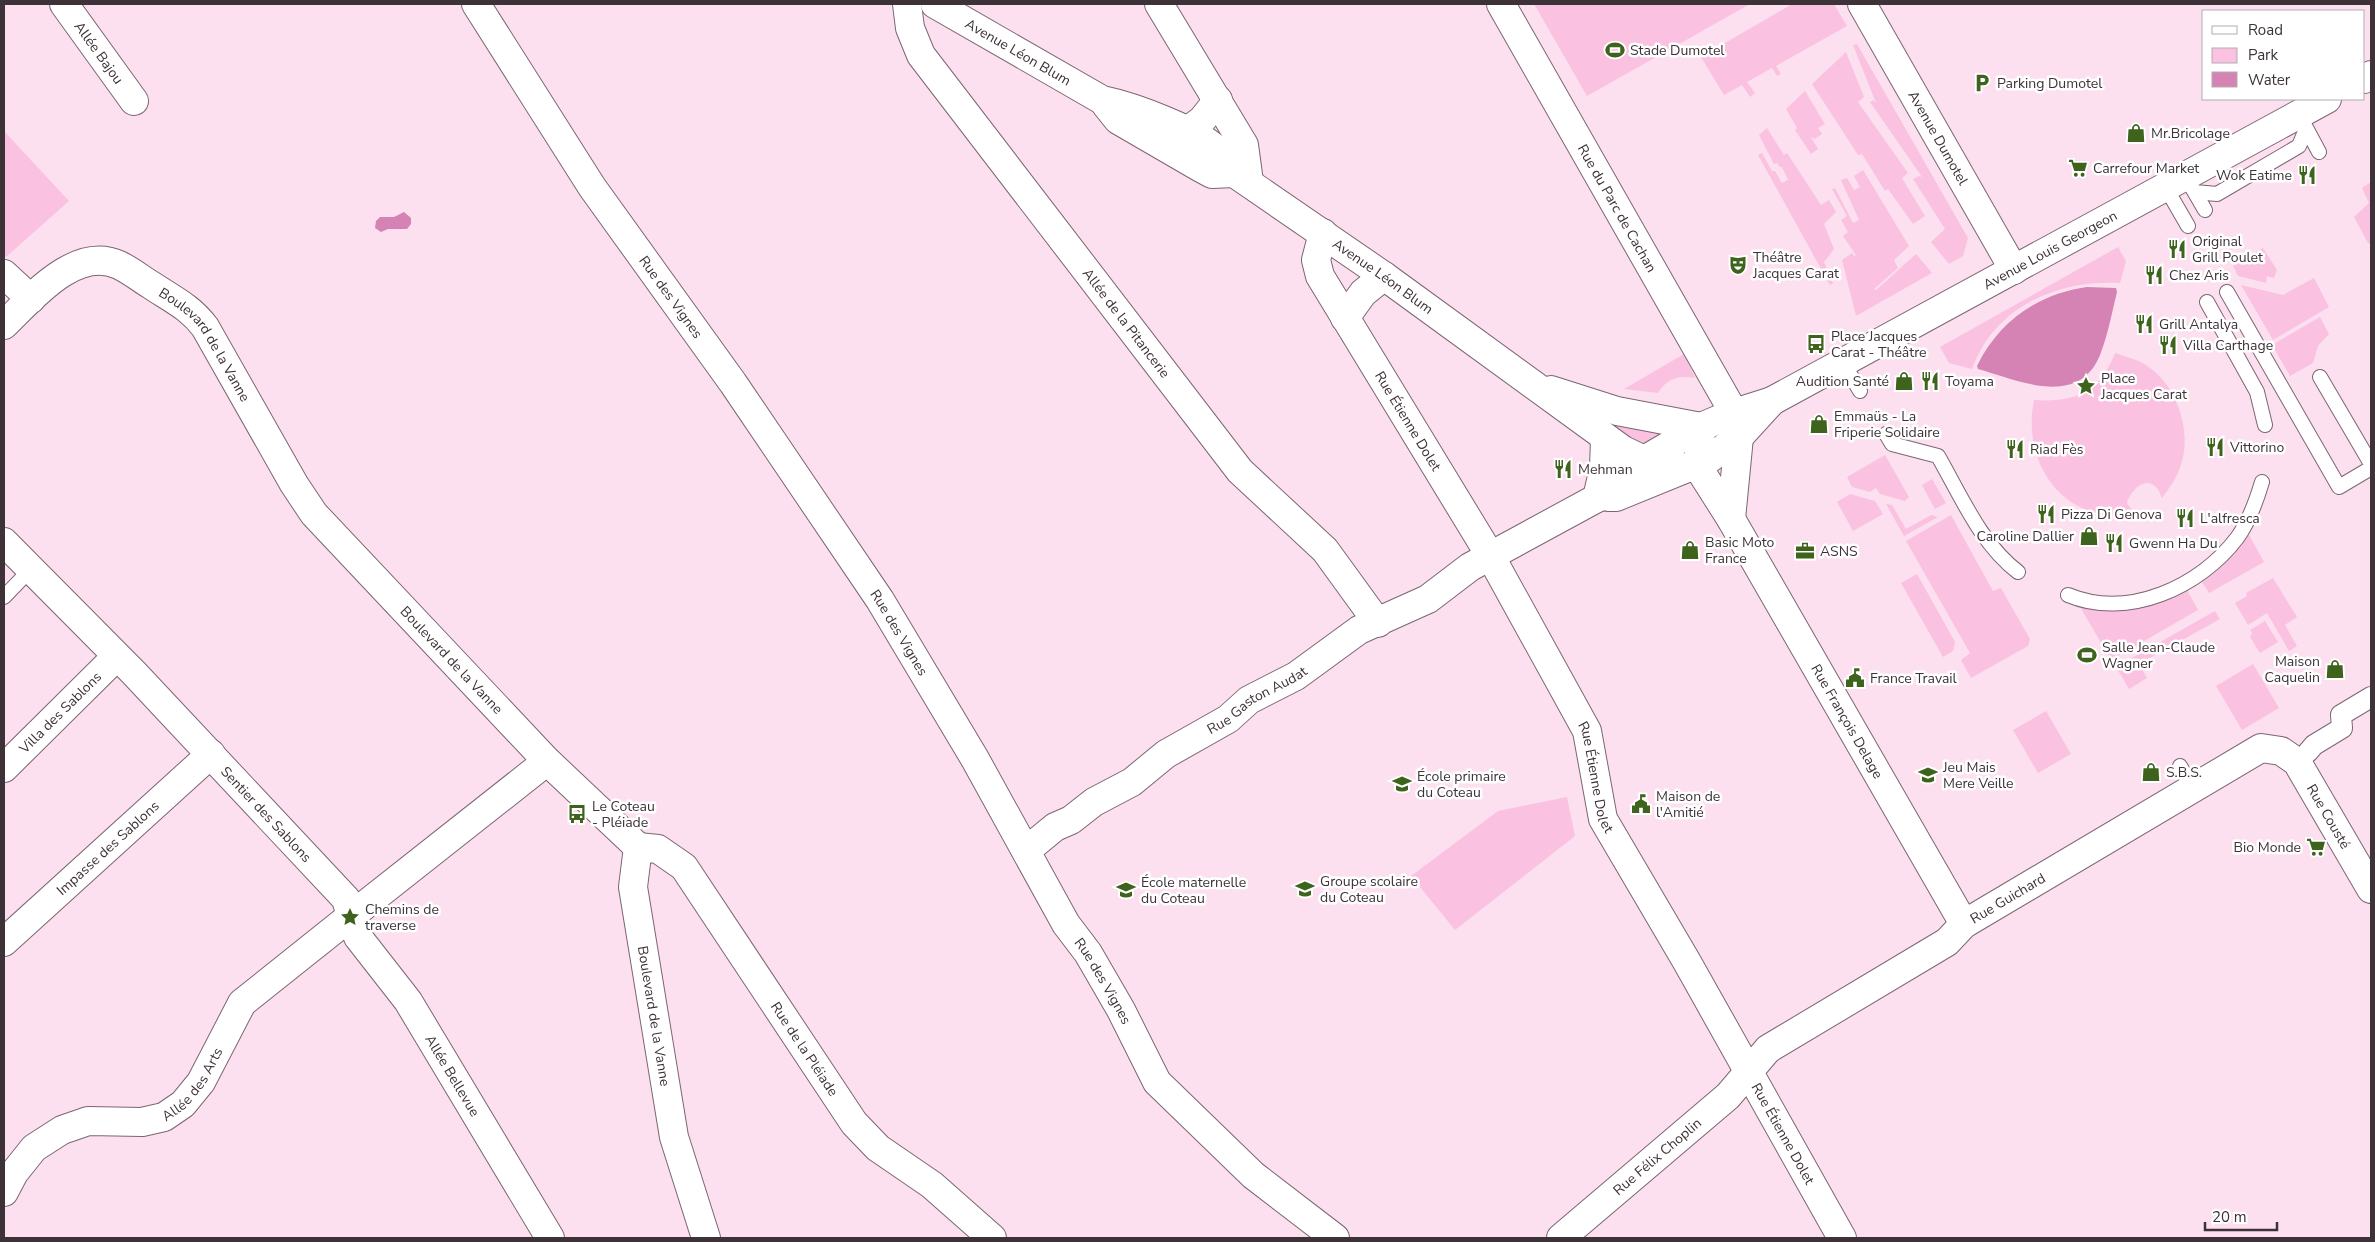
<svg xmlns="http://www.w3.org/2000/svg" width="2375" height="1242" font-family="'Nunito Sans',sans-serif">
  <rect width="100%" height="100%" fill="#fce0f0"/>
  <path fill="#fac1e1" d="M 1534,4 L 1750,4 L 1587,96 Z
    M 1792,4 L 1834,4 L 1847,26 L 1776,66 L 1781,74 L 1777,76 L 1772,68 L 1747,82 L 1755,93 L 1750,97 L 1742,85 L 1724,95 L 1701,57 Z
    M 1857,44 L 1968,238 L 1963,256 L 1949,264 L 1931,242 L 1945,229 L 1913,179 L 1919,176 L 1922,177 L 1870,102 L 1873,100 L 1876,103 L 1853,45 Z
    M 1846,52 L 1864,97 L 1858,102 L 1908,173 L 1902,178 L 1925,216 L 1913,224 L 1888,189 L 1885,191 L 1862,154 L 1858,155 L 1812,84 Z
    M 1805,91 L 1825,124 L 1818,128 L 1822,134 L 1815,139 L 1811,137 L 1818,149 L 1811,154 L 1795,130 L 1797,128 L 1786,109 Z
    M 1767,128 L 1784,155 L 1787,153 L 1821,205 L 1829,200 L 1836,212 L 1824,224 L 1834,249 L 1824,262 L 1833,283 L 1830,285 L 1758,155 L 1762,153 L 1772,171 L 1775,171 L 1782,183 L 1788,180 L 1782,167 L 1780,167 L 1777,163 L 1774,164 L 1759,135 Z
    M 4,131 L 69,201 L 6,257 L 4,255 Z
    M 1863,170 L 1909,246 L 1894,260 L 1898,268 L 1874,289 L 1876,290 L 1916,254 L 1932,273 L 1856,316 L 1842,260 L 1852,253 L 1854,256 L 1856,255 L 1843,236 L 1848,232 L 1841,220 L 1847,216 L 1832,189 L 1835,188 L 1853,223 L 1859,220 L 1841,180 L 1847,178 L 1854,190 L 1860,187 L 1854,176 Z
    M 2371,182 L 2371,244 L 2368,243 L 2354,217 L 2369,203 L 2362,188 Z
    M 2118,247 L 2126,261 L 2120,283 C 2058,279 1994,307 1972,369 L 1949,363 L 1940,347 Z
    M 2263,248 L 2277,270 L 2274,278 L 2267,276 L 2266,283 L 2238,276 L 2233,266 Z
    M 2314,278 L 2329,307 L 2273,340 L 2241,285 L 2283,295 Z
    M 2320,317 L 2329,334 L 2318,346 L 2313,363 L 2290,376 L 2272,345 Z
    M 2115,353 C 2127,357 2140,360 2150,368 C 2177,387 2191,430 2182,461 C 2178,476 2171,486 2162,498 C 2160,495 2159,489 2156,487 C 2144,475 2130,492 2127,503 L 2135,515 C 2065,525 2021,465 2034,400 C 2075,403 2100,392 2115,353 Z
    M 1684,354 L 1695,378 C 1679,375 1667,378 1658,393 L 1624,389 Z
    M 1571,405 L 1661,431 L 1651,444 L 1641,446 Z
    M 1885,455 L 1909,497 L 1905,501 L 1880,494 L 1876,488 L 1870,492 L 1852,487 L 1847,477 Z
    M 1932,479 L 1946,503 L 1935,509 L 1922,485 Z
    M 1850,494 L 1875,501 L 1883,514 L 1853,531 L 1837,502 Z
    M 1886,504 L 1892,505 L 1906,529 L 1931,515 L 1938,517 L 1904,536 Z
    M 1951,515 L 1993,591 L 2001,588 L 2030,639 L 2028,646 L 1971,678 L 1961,660 L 1970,653 L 1906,541 Z
    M 2249,535 L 2264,562 L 2209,593 L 2202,582 L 2216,572 Z
    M 1917,574 L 1955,642 L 1953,651 L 1943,657 L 1901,583 Z
    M 2273,578 L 2297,617 L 2285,625 L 2297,646 L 2289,651 L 2267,613 L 2248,625 L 2235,603 L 2247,596 L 2246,593 Z
    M 2187,590 L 2198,610 L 2111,660 L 2079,605 C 2117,616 2151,601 2187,590 Z
    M 2215,611 L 2220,619 L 2139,664 L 2147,678 L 2129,689 L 2116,667 Z
    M 2265,621 L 2278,642 L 2260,653 L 2250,637 L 2252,633 L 2250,630 Z
    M 2253,664 L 2279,708 L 2242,730 L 2216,686 Z
    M 2046,711 L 2071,754 L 2038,773 L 2013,730 Z
    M 1567,797 L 1575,836 L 1455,930 L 1411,876 L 1498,811 Z"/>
  <path fill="#d483b4" d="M 404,212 L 411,218 L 411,224 L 407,229 L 388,229 L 381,232 L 375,228 L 376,221 L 380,217 L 394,217 Z
    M 2087,287 L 2116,288 L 2117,292 C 2112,312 2108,335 2100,355 C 2078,409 2017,380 1978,369 L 1977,366 C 1999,321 2038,294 2087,287 Z"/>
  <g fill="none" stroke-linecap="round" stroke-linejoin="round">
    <g stroke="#7c6572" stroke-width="16">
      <path id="service" d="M 2304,124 L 2319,152
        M 2191,186 L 2205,210
        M 2166,188 L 2188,226
        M 2195,192 L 2217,194 L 2299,146 L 2306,129
        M 2227,292 L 2339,487 L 2371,468
        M 2207,302 L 2257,392 L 2265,425
        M 1843,362 L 1860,391
        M 2320,377 L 2371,464
        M 1886,434 L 1892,444 L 1938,456 C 1961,496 1981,544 2018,572
        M 2068,595 C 2128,620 2200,587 2237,538 C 2249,522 2256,502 2262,482
        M 4,597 L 32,568
        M 2180,766 L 2192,787"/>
    </g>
    <g stroke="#7c6572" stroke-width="22">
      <path id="pedestrian" d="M 2308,752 L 2314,745 L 2342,728 L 2341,715 L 2371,697"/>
    </g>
    <g stroke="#7c6572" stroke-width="30">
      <g id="minor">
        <path id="s1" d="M 64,4 L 134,101"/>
        <path id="s2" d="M 476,4 L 592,187 L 733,383 L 880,600 L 975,759 L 1066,924 L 1088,953 L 1121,1010 L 1157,1082 L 1253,1175 L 1335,1238"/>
        <path id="s3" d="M 907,4 L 910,28 L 921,55 L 1240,471 L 1325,550 L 1378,623"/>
        <path d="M 1159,4 L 1244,145 L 1249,182"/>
        <path id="s4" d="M 1501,4 L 1734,413 L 1739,437 L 1731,519"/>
        <path d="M 1187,131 L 1202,120 L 1218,100"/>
        <path id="s5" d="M 1323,233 L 1316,260 L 1320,276 L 1491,557 L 1587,731 L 1603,819 L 1687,962 L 1842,1238"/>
        <path d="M 4,274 L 31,299"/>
        <path d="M 1345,318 L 1363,293 L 1384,276"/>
        <path id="s6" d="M 4,325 C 31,299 75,245 119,265 C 130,270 141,279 151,285 C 172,299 190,307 205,327 L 294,484 L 314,514 L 547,761 L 638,847"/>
        <path id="s7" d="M 1701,427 L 1698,467 L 1731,519 L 1964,924"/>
        <path d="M 1608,497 L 1616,497 L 1687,468"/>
        <path d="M 1597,498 L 1604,468 L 1605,439"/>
        <path id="s8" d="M 4,542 L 134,673 L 346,899 L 351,916 L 541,766"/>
        <path id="s9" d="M 4,768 L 116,657"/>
        <path id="s10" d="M 638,847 L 658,849 L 684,867 L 854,1123 L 878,1148 L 932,1185 L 992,1238"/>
        <path id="s11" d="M 638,847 L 633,887 L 674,1137 L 706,1238"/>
        <path id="s12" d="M 1027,850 L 1055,827 L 1071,820 L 1094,802 L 1132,782 L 1166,754 L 1228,719 L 1249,700 L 1296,676 L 1359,630 L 1428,599 L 1470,567 L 1597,498 L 1644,460"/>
        <path id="s13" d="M 4,942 L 211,754"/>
        <path id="s14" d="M 4,1192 L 14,1173 L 34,1148 L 62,1130 L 88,1121 L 142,1122 L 164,1117 L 183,1104 L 201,1082 L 242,1003 L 351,916 L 358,937 L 408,1001 L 550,1238"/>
        <path id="s15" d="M 1561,1238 L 1728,1096 L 1768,1049 L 1947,942 L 1964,924 L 2261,748 L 2281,751 L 2297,762 L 2371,889"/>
      </g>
    </g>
    <g stroke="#7c6572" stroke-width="30">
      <g id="tertiary">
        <path id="s16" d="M 1862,4 L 2014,270"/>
      </g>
    </g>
    <g stroke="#7c6572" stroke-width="30">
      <g id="secondary">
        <path id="s17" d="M 935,4 L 1102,100 C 1131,106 1202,131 1221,154 C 1226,159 1230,167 1234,173 L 1384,276 L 1623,450 L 1644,460 L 1687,468 L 1698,467 L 1739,437 L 1772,401"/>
        <path d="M 2364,79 L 2371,75"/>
        <path d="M 1106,105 L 1118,120 L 1199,167 L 1212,174 L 1234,173"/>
        <path d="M 1551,390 L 1617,411 L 1701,427"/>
        <path id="s18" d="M 1644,460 L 1701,427 L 1734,413 L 1772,401 L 2327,99"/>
      </g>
    </g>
    <use href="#service" stroke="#fff" stroke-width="14"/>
    <use href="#pedestrian" stroke="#fff" stroke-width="20"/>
    <use href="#minor" stroke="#fff" stroke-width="28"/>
    <use href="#tertiary" stroke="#fff" stroke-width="28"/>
    <use href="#secondary" stroke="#fff" stroke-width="28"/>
  </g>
  <defs>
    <g id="stadium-bare" transform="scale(1.5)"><path d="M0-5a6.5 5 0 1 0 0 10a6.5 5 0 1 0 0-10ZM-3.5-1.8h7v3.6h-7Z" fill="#3d631d" stroke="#fff" stroke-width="2.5" paint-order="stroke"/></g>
    <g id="parking-bare" transform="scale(1.5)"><path d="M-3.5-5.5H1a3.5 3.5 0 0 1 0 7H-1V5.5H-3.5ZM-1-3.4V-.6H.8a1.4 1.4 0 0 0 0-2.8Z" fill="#3d631d" stroke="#fff" stroke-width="2.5" paint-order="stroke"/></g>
    <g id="shop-bare" transform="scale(1.5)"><path d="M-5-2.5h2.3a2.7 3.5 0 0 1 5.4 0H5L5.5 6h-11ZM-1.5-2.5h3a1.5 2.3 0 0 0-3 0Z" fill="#3d631d" stroke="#fff" stroke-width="2.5" paint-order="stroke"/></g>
    <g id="supermarket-bare" transform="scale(1.5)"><path d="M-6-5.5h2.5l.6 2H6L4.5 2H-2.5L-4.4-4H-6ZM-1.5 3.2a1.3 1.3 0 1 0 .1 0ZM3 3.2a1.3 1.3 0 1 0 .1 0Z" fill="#3d631d" stroke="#fff" stroke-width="2.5" paint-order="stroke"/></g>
    <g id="restaurant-bare" transform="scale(1.5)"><path d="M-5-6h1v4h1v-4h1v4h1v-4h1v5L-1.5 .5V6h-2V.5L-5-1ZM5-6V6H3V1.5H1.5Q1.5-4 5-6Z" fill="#3d631d" stroke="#fff" stroke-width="2.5" paint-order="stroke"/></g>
    <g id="theatre-bare" transform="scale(1.5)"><path d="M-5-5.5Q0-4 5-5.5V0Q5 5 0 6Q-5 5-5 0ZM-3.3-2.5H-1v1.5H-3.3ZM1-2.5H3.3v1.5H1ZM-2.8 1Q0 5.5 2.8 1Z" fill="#3d631d" stroke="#fff" stroke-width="2.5" paint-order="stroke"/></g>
    <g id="bus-bare" transform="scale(1.5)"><path d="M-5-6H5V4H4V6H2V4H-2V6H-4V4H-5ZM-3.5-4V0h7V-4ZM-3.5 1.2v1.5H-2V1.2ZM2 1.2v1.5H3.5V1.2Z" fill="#3d631d" stroke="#fff" stroke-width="2.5" paint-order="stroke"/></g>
    <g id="sight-bare" transform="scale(1.5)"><path d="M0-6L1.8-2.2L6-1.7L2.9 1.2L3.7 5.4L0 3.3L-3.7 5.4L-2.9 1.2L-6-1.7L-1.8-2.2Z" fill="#3d631d" stroke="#fff" stroke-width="2.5" paint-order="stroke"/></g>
    <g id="office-bare" transform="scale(1.5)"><path d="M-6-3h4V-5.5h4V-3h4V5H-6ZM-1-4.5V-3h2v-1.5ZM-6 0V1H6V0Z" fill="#3d631d" stroke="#fff" stroke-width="2.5" paint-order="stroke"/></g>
    <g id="civic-bare" transform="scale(1.5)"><path d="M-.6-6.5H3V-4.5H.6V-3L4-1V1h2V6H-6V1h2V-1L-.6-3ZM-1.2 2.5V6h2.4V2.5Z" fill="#3d631d" stroke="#fff" stroke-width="2.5" paint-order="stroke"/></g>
    <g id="school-bare" transform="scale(1.5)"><path d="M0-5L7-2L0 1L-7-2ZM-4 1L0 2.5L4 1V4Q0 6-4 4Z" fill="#3d631d" stroke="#fff" stroke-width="2.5" paint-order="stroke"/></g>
  </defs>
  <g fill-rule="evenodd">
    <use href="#stadium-bare" x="1615" y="50"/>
    <use href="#parking-bare" x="1982" y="83"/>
    <use href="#shop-bare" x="2136" y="133"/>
    <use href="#supermarket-bare" x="2078" y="168"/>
    <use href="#restaurant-bare" x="2307" y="175"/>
    <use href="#restaurant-bare" x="2177" y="249"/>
    <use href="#theatre-bare" x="1738" y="265"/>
    <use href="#restaurant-bare" x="2154" y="275"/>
    <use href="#restaurant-bare" x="2144" y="324"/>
    <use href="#bus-bare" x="1816" y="344"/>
    <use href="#restaurant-bare" x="2168" y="345"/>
    <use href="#shop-bare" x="1904" y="381"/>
    <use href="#restaurant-bare" x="1930" y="381"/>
    <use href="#sight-bare" x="2086" y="386"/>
    <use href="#shop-bare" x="1819" y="424"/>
    <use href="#restaurant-bare" x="2215" y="447"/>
    <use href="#restaurant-bare" x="2015" y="449"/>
    <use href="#restaurant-bare" x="1563" y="469"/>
    <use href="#restaurant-bare" x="2046" y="514"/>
    <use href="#restaurant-bare" x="2185" y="518"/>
    <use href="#shop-bare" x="2089" y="536"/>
    <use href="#restaurant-bare" x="2114" y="543"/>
    <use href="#shop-bare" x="1690" y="550"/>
    <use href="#office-bare" x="1805" y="551"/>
    <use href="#stadium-bare" x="2087" y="655"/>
    <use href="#shop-bare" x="2335" y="669"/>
    <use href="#civic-bare" x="1855" y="678"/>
    <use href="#shop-bare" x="2151" y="772"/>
    <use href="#school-bare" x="1928" y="775"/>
    <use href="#school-bare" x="1402" y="784"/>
    <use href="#civic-bare" x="1641" y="804"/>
    <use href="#bus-bare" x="577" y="814"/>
    <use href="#supermarket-bare" x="2316" y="847"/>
    <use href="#school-bare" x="1305" y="889"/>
    <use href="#school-bare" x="1126" y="890"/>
    <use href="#sight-bare" x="350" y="917"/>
  </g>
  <g text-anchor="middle" stroke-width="5" stroke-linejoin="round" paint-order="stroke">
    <g font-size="14" fill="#3c3238" stroke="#fff" text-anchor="start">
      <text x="1630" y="55">Stade Dumotel</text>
      <text x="1997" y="88">Parking Dumotel</text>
      <text x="2151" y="138">Mr.Bricolage</text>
      <text x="2093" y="173">Carrefour Market</text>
      <text x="2292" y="180" text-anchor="end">Wok Eatime</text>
      <text x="2192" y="246">Original<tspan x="2192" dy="16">Grill Poulet</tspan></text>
      <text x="1753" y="262">Théâtre<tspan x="1753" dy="16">Jacques Carat</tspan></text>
      <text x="2169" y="280">Chez Aris</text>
      <text x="2159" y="329">Grill Antalya</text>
      <text x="1831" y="341">Place Jacques<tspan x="1831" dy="16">Carat - Théâtre</tspan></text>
      <text x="2183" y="350">Villa Carthage</text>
      <text x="2101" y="383">Place<tspan x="2101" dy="16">Jacques Carat</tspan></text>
      <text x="1889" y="386" text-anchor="end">Audition Santé</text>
      <text x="1945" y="386">Toyama</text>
      <text x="1834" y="421">Emmaüs - La<tspan x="1834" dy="16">Friperie Solidaire</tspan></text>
      <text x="2230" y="452">Vittorino</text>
      <text x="2030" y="454">Riad Fès</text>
      <text x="1578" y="474">Mehman</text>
      <text x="2061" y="519">Pizza Di Genova</text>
      <text x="2200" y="523">L'alfresca</text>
      <text x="2074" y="541" text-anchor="end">Caroline Dallier</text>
      <text x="1705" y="547">Basic Moto<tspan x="1705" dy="16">France</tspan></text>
      <text x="2129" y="548">Gwenn Ha Du</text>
      <text x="1820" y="556">ASNS</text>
      <text x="2102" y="652">Salle Jean-Claude<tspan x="2102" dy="16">Wagner</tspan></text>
      <text x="2320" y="666" text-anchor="end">Maison<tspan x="2320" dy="16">Caquelin</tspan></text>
      <text x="1870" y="683">France Travail</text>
      <text x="1943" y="772">Jeu Mais<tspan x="1943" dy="16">Mere Veille</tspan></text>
      <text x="2166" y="777">S.B.S.</text>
      <text x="1417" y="781">École primaire<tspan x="1417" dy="16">du Coteau</tspan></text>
      <text x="1656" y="801">Maison de<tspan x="1656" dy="16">l'Amitié</tspan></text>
      <text x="592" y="811">Le Coteau<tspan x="592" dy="16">- Pléiade</tspan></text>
      <text x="2301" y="852" text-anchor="end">Bio Monde</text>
      <text x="1320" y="886">Groupe scolaire<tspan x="1320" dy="16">du Coteau</tspan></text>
      <text x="1141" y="887">École maternelle<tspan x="1141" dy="16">du Coteau</tspan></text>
      <text x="365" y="914">Chemins de<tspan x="365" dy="16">traverse</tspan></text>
    </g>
    <g font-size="14" fill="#3c3238" stroke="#fff">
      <text dy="5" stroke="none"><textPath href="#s17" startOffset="96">Avenue Léon Blum</textPath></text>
      <text dy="5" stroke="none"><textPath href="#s1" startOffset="60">Allée Bajou</textPath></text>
      <text dy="5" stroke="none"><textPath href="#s16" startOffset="154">Avenue Dumotel</textPath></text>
      <text dy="5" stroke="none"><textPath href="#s4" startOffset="235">Rue du Parc de Cachan</textPath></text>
      <text dy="5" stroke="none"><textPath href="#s18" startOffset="458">Avenue Louis Georgeon</textPath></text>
      <text dy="5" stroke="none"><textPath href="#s17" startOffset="529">Avenue Léon Blum</textPath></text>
      <text dy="5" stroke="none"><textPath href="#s2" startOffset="352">Rue des Vignes</textPath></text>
      <text dy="5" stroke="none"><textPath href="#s3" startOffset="391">Allée de la Pitancerie</textPath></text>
      <text dy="5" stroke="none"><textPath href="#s6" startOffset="258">Boulevard de la Vanne</textPath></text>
      <text dy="5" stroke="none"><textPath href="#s5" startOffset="214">Rue Étienne Dolet</textPath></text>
      <text dy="5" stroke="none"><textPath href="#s2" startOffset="758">Rue des Vignes</textPath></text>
      <text dy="5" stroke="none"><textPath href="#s6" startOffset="662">Boulevard de la Vanne</textPath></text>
      <text dy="5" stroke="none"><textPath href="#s12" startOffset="276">Rue Gaston Audat</textPath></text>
      <text dy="5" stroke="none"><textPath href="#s9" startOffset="79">Villa des Sablons</textPath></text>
      <text dy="5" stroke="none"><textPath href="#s7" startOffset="335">Rue François Delage</textPath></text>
      <text dy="5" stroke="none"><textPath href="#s5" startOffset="619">Rue Étienne Dolet</textPath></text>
      <text dy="5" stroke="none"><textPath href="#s8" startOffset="378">Sentier des Sablons</textPath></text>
      <text dy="5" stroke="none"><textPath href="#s15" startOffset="962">Rue Cousté</textPath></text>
      <text dy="5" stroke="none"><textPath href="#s13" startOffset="140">Impasse des Sablons</textPath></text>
      <text dy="5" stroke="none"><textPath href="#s15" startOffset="565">Rue Guichard</textPath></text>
      <text dy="5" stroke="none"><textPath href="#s2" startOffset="1162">Rue des Vignes</textPath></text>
      <text dy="5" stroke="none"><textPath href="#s11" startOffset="171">Boulevard de la Vanne</textPath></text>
      <text dy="5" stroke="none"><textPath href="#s10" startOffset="270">Rue de la Pléiade</textPath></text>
      <text dy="5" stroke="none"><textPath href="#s14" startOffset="661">Allée Bellevue</textPath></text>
      <text dy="5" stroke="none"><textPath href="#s14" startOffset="235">Allée des Arts</textPath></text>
      <text dy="5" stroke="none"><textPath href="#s5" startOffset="1024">Rue Étienne Dolet</textPath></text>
      <text dy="5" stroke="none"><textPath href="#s15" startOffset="126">Rue Félix Choplin</textPath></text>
    </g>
  </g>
  <rect width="2375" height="1242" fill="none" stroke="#3c3238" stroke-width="10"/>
  <rect x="2202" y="10" width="162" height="90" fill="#ffffff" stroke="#b1adaf"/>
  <rect x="2212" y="26" width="25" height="8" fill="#ffffff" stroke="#b1adaf"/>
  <text x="2248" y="35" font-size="15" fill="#3c3238">Road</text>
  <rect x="2212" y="48" width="25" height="15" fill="#fac1e1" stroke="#b1adaf"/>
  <text x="2248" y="60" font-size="15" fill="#3c3238">Park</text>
  <rect x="2212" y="72" width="25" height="15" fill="#d483b4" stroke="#b1adaf"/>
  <text x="2248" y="85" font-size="15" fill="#3c3238">Water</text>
  <path d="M2205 1222v8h72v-8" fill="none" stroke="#3c3238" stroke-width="2.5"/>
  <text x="2212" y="1222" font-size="15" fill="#3c3238" stroke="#ffffff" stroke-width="4" paint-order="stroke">20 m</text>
</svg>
